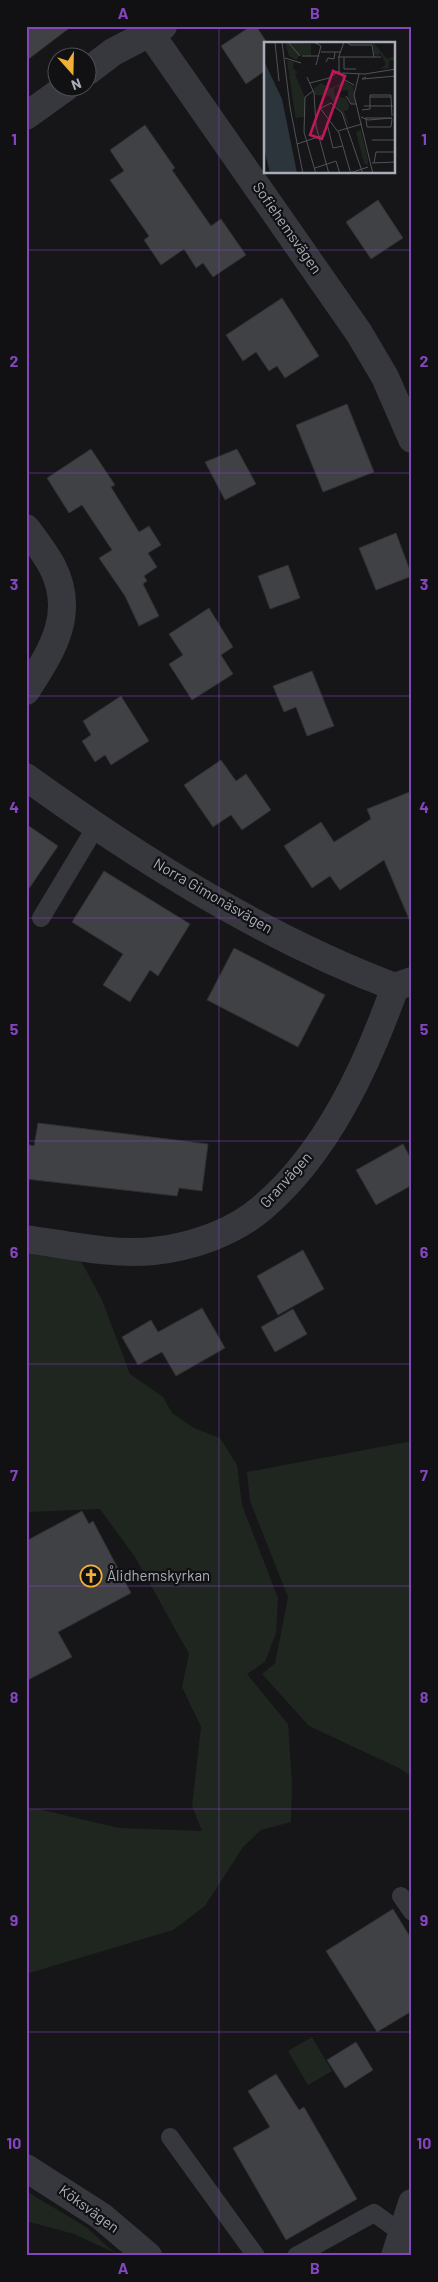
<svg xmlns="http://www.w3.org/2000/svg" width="438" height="2282" font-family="Barlow,sans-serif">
  <rect width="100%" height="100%" fill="#161618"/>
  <path fill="#1e261f" d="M 26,1246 L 73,1246 L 102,1300 L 130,1374 L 163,1397 L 172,1413 L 194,1428 L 220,1438 L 237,1465 L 242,1505 L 278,1598 L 276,1633 L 265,1662 L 247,1674 L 288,1724 L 292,1785 L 291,1822 L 261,1830 L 243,1847 L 205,1906 L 173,1930 L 26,1974 L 26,1810 L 38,1809 L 119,1828 L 202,1831 L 192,1806 L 201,1727 L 182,1687 L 189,1654 L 135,1557 L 100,1509 L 26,1512 Z
    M 412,1441 L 412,1777 L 401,1769 L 309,1726 L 262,1674 L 275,1663 L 288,1597 L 250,1501 L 247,1472 Z
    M 312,2037 L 332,2071 L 308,2085 L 288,2051 Z
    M 26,2191 L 86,2227 L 115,2253 L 74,2234 L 26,2221 Z"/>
  <path fill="#404145" stroke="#303034" d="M 26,26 L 72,26 L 26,61 Z
    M 251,26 L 256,26 L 266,41 L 266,70 L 246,84 L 221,46 Z
    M 145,125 L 175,168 L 172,170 L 211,226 L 221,219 L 246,255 L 213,277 L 203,263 L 196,268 L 184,249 L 161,265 L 144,240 L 149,236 L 110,180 L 124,171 L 110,150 Z
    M 378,200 L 403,238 L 371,259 L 346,222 Z
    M 282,298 L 319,356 L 285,378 L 277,366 L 269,371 L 256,352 L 243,361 L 226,335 Z
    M 347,404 L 374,472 L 323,492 L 296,425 Z
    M 91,449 L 115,485 L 111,487 L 139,532 L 149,526 L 161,545 L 148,553 L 157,567 L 144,576 L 147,581 L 143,584 L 159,616 L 139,626 L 125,596 L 99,558 L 112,550 L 82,505 L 69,513 L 47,478 Z
    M 237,449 L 256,484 L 225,500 L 205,462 Z
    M 396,533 L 412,576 L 376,590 L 359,548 Z
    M 288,565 L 300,598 L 270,609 L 258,576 Z
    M 209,608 L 233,647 L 221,655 L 233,674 L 192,700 L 169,664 L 183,655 L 169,634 Z
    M 312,671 L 334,726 L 307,736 L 296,707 L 284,712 L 273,686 Z
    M 121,696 L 149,741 L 111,765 L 105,755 L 95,762 L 82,741 L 91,735 L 83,721 Z
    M 221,760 L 236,781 L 246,774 L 271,810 L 242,830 L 231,815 L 213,827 L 184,785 Z
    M 412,791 L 412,926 L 384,860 L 340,890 L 330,876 L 312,888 L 284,846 L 321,822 L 334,842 L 371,819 L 367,809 Z
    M 26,824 L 58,846 L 26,893 Z
    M 104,871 L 190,924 L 158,976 L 150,970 L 130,1002 L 103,985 L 123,954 L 72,922 Z
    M 234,948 L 325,995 L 298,1047 L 207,1000 Z
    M 38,1123 L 208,1144 L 202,1191 L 179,1188 L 177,1196 L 26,1179 L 26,1144 L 34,1146 Z
    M 403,1144 L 412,1161 L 412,1185 L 376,1205 L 356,1170 Z
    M 303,1250 L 324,1289 L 278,1315 L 257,1276 Z
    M 202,1308 L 225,1348 L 176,1376 L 162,1352 L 138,1365 L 122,1337 L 151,1320 L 158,1332 Z
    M 293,1309 L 307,1334 L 275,1352 L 261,1327 Z
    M 82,1511 L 89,1524 L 93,1521 L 131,1593 L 58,1632 L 72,1657 L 26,1681 L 26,1541 Z
    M 393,1909 L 412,1940 L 412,2011 L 377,2032 L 326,1951 Z
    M 356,2042 L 373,2070 L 345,2088 L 327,2060 Z
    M 276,2074 L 299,2110 L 304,2107 L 357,2199 L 286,2240 L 233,2148 L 270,2127 L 248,2091 Z"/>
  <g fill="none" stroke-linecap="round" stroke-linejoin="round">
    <path stroke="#37383d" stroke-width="18" d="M 41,918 L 97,825
      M 401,1896 L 412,1912
      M 170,2137 L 256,2256
      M 296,2256 L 374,2213 L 403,2234"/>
    <path stroke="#37383d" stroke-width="28" d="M 145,26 L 359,333 L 385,377 L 412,439
      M 88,71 L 113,52 L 163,26
      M 26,116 L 65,88
      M 26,528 C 35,540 45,553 52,566 C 77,614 51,652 26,691
      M 26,777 C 141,860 263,937 395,987 L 412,981
      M 26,1239 C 68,1245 112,1255 154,1251 C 191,1247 233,1233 262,1208 C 327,1153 367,1066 395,987
      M 26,2168 L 101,2216 L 148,2256
      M 395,2256 L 412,2203"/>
  </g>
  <path fill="none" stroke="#8446be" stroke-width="1" stroke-opacity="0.55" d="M 219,26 L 219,2256M 26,250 L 412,250M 26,473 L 412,473M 26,696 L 412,696M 26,918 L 412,918M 26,1141 L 412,1141M 26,1364 L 412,1364M 26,1586 L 412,1586M 26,1809 L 412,1809M 26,2032 L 412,2032"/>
  <defs>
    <g id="church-ring" transform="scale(1.125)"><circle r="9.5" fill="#111113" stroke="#f2b134" stroke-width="1.5"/><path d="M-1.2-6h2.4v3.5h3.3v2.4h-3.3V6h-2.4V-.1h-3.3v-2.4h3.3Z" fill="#f2b134"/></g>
  </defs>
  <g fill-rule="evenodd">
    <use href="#church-ring" x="91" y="1576"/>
  </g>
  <g text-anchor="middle" stroke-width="4.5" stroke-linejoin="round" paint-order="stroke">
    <g font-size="15" fill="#a8adb8" stroke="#111113">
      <text transform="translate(287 228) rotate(55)" y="5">Sofiehemsvägen</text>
      <text transform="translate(213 896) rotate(30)" y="5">Norra Gimonäsvägen</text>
      <text transform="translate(286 1180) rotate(-48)" y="5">Granvägen</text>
      <text transform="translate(89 2209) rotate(36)" y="5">Köksvägen</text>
    </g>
    <g font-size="15" fill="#a8adb8" stroke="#111113" text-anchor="start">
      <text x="107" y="1581">Ålidhemskyrkan</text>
    </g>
  </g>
  <g transform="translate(264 42)">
    <rect width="131" height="131" fill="#161618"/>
    <path d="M 21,0 L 47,2 L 47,14 L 35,13 L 33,18 L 25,14 ZM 109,0 L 123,17 L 131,14 L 130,18 L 125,19 L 125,26 L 102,29 L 117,27 L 122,22 L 116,11 L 114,14 L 110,12 ZM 23,18 L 30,20 L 29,27 L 34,30 L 31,32 L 41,56 L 41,75 L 32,76 L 34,92 ZM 81,39 L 89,44 L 91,61 L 88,62 L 84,56 L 84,48 L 77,49 L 79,45 L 71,45 L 70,49 L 71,54 L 81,56 L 85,62 L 84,68 L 80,69 L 86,85 L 66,54 L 50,53 L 50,46 L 57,41 L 67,46 ZM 97,88 L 104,118 L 104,123 L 100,121 L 92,90 Z" fill="#1e261f"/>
    <path d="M 0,19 L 18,57 L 33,131 L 6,131 L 0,106 Z" fill="#2c353c"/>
    <path fill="none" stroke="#505258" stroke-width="1" d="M 11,0 L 15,39M 18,0 L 26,65 L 39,132M 24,0 L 36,14M 50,0 L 57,4 L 52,23M 80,0 L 75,14 L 75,29 L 81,38 L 90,43M 83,0 L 86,3 L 108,3 L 110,15M 57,10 L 76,10M 38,14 L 55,14M 74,15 L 117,15M 80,15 L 80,27 L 92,27M 21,16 L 37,21M 62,20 L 64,16 L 70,17 L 71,10M 78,31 L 101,32 L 132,27M 95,32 L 90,53 L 109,132M 43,35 L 50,51 L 52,84 L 65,132M 102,35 L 98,37 L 132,34M 46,41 L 65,36 L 75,29M 49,49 L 41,55 L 40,90 L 52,132M 106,53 L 127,53 L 127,55 L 106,55 ZM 82,54 L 87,62 L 93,62M 127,55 L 128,74M 100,64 L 129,64M 56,66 L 75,91 L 87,132M 57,66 L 67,61 L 78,71 L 99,132M 98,68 L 106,67 L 106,55M 97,75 L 104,78 L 128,76 L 101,76M 66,76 L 63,81 L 69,106 L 79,104M 102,77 L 103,85 L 127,85 L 128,77M 74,89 L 98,82M 108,98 L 132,98M 33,102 L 60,93M 108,121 L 132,120M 110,121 L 112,110 L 132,110M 51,126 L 72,119 L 76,132M 83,132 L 104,125"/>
    <path fill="#c2185b" fill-opacity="0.15" stroke="#c2185b" stroke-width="2.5" d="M 69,29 L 81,34 L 58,97 L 46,93 Z"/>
    <rect width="131" height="131" fill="none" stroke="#a8adb8" stroke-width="2.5"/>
  </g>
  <rect width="438" height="2282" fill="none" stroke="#111113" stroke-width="55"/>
  <g transform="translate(72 72) rotate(160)"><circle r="24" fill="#111113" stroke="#4d4f55"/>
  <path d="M0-4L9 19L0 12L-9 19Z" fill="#f2b134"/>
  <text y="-8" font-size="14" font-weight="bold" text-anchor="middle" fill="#a8adb8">N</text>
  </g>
  <rect x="28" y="28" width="382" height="2226" fill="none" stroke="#8446be" stroke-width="2"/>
  <g font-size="16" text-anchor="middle" font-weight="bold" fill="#8446be">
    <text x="123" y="19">A</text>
    <text x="315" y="19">B</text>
    <text x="14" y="145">1</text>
    <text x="424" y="145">1</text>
    <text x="14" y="367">2</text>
    <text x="424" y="367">2</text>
    <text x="14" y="590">3</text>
    <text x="424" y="590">3</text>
    <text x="14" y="813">4</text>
    <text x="424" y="813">4</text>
    <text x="14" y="1035">5</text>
    <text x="424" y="1035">5</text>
    <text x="14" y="1258">6</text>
    <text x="424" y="1258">6</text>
    <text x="14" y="1481">7</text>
    <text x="424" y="1481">7</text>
    <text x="14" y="1703">8</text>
    <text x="424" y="1703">8</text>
    <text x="14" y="1926">9</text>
    <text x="424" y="1926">9</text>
    <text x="14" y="2149">10</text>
    <text x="424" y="2149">10</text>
    <text x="123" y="2274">A</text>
    <text x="315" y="2274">B</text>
  </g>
</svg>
